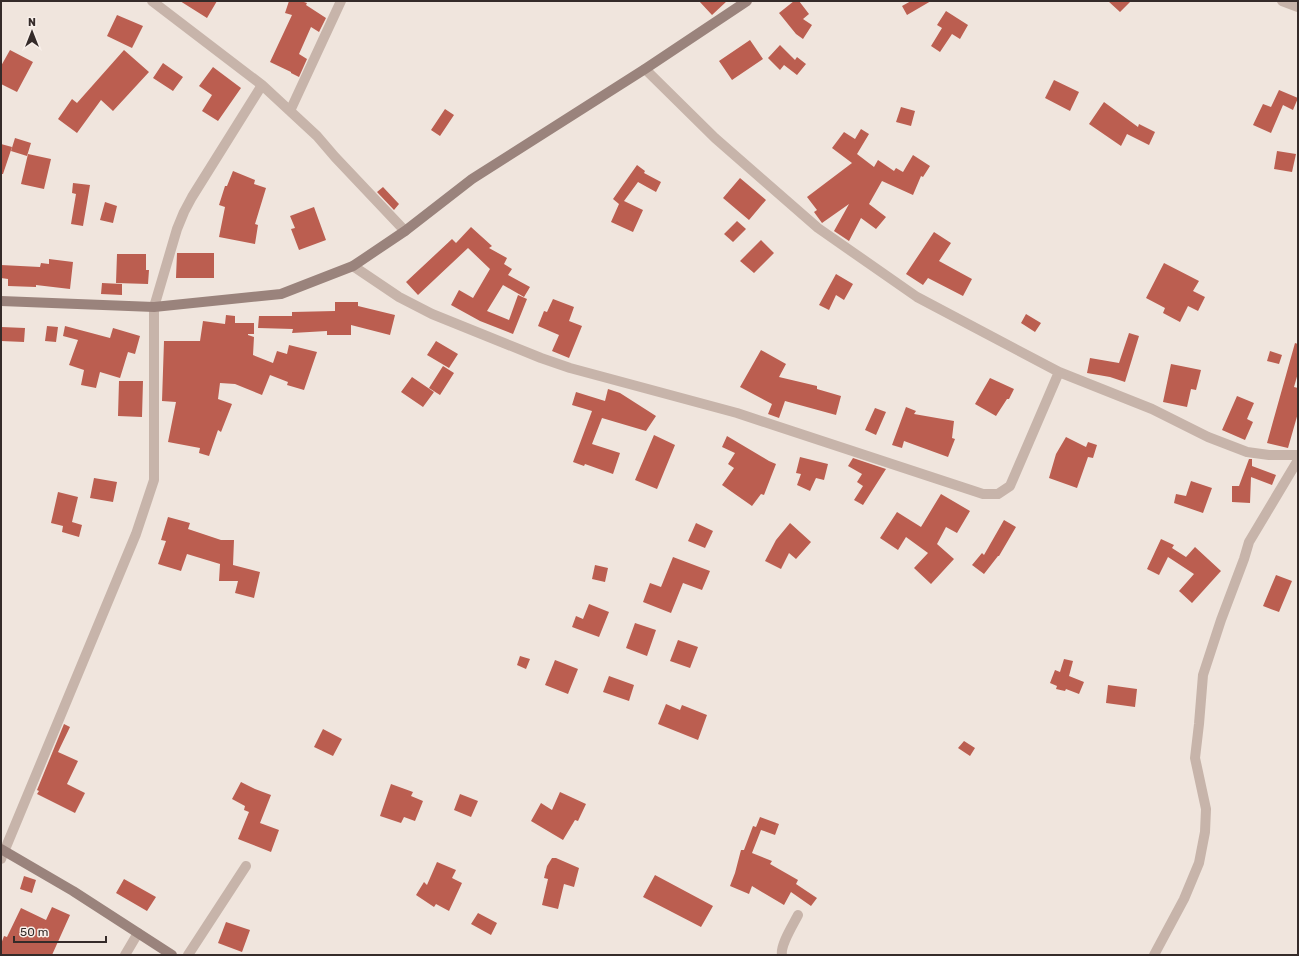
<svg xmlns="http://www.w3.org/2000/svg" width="1299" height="956" font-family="Rubik,sans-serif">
  <rect width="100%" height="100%" fill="#f0e5dd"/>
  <path fill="#bb5e50" d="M 180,1 L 217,1 L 207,18 Z
    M 289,1 L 301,1 L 307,3 L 306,5 L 326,18 L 319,32 L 311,27 L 299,54 L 307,59 L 299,77 L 291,73 L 291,72 L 270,62 L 292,15 L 285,13 Z
    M 699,1 L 727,1 L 712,15 Z
    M 794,1 L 799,1 L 809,14 L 803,19 L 812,25 L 803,39 L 796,34 L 779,13 Z
    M 911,1 L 931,1 L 907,15 L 902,6 Z
    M 1108,1 L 1131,1 L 1120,12 Z
    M 946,11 L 968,25 L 960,39 L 952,34 L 940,52 L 931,46 L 942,28 L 937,25 Z
    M 117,15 L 143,26 L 132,48 L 107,36 Z
    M 750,40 L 763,59 L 732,80 L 719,61 Z
    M 780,45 L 795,60 L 797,57 L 806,64 L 797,75 L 784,65 L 780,70 L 768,58 Z
    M 10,50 L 33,62 L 17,92 L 1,84 L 1,66 Z
    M 124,50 L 149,72 L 113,111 L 101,100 L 77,133 L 58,119 L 72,99 L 77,103 Z
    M 163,63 L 183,77 L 173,91 L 153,78 Z
    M 213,67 L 241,88 L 218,121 L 202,111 L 212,95 L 199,86 Z
    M 1054,80 L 1079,92 L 1070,111 L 1045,98 Z
    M 1279,90 L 1298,98 L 1293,110 L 1283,105 L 1271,133 L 1253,125 L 1263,104 L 1271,107 Z
    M 1104,102 L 1138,127 L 1139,124 L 1155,132 L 1149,145 L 1127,134 L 1121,146 L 1089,124 Z
    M 901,107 L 915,111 L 911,126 L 896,122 Z
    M 445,109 L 454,115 L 440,136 L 431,130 Z
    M 861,129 L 869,134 L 857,154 L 874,167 L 878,160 L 894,171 L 896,168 L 903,172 L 913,155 L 930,166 L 923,177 L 921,176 L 913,195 L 882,181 L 869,204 L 886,217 L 876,229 L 861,218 L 849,241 L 834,231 L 849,204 L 822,223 L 814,212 L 817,210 L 807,197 L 852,163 L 832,148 L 844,132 L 855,139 Z
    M 15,138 L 31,143 L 27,156 L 11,151 Z
    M 1,144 L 12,147 L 3,174 L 1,174 Z
    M 1277,151 L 1296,154 L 1292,172 L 1274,169 Z
    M 28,154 L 51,159 L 44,189 L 21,184 Z
    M 637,165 L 645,171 L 644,173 L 661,182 L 656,192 L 638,182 L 624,201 L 643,210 L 633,232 L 611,222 L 619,204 L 613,199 Z
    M 233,171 L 255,180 L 254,184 L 266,188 L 255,224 L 258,225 L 255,244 L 219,237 L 225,207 L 219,205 L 225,186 L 227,186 Z
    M 740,178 L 766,200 L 749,220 L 723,198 Z
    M 73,183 L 90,185 L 83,226 L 71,224 L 76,194 L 72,193 Z
    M 383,187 L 399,204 L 394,210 L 377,192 Z
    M 105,202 L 117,206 L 113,223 L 100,220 Z
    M 314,207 L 326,240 L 299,250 L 291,229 L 295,228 L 290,216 Z
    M 737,221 L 746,229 L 733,242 L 724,234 Z
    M 471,227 L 492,246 L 489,248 L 507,258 L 504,264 L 512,269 L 508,275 L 530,287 L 524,297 L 503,285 L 487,311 L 509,320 L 518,295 L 527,299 L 513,334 L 480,321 L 451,305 L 459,290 L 473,298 L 490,269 L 468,248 L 418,295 L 406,282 L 452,239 L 456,243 Z
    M 934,232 L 951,243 L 939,261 L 972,279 L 963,296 L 928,278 L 923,285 L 906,274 Z
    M 761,240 L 774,253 L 754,273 L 740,261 Z
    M 177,253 L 214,253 L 214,278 L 176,278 Z
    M 117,254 L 146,254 L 146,270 L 149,270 L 148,284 L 116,283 Z
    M 49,259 L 73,262 L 70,289 L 36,285 L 36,287 L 8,286 L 8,279 L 1,278 L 1,265 L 40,267 L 41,263 L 49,264 Z
    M 1164,263 L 1199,281 L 1193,291 L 1205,297 L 1198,311 L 1188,306 L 1180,322 L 1163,313 L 1165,308 L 1146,298 Z
    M 836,274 L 853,284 L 844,300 L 836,295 L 829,310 L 819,305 Z
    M 102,283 L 122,284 L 122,295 L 101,294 Z
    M 553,299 L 574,307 L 569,321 L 582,326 L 569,358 L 552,351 L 559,335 L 538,326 L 544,311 L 547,312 Z
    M 335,302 L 358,302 L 358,306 L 395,315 L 390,335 L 351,325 L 351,335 L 327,335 L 327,331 L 292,333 L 293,329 L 258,328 L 259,316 L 292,316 L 292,312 L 335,311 Z
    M 1026,314 L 1041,323 L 1035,332 L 1021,323 Z
    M 226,315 L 235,316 L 235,323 L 254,323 L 254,334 L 248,334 L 248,335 L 254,337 L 253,355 L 273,363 L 277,351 L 287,354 L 289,345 L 317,352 L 304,390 L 287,385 L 288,382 L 270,375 L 262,395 L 235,384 L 220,383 L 218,399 L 232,404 L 221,432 L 218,430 L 209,456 L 199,453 L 200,448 L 168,442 L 176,402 L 162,401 L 164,341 L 200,341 L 203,321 L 225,324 Z
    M 47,326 L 58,327 L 56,342 L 45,341 Z
    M 65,326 L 110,338 L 113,328 L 140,336 L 135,354 L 128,352 L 120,378 L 100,372 L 96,388 L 81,385 L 84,370 L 69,365 L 78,340 L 63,336 Z
    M 1,327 L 25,328 L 24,342 L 1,341 Z
    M 1129,333 L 1139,336 L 1125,382 L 1110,377 L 1087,373 L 1090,358 L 1119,363 Z
    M 436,341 L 458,354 L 449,368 L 427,355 Z
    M 1295,343 L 1298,344 L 1298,373 L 1294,387 L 1298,388 L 1298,413 L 1288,448 L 1267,443 Z
    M 761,350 L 786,364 L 779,377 L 817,386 L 817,389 L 841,396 L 836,415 L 785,401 L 779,418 L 768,414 L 772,404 L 740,387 Z
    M 1270,351 L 1282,355 L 1279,364 L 1267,361 Z
    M 1171,364 L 1201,370 L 1196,390 L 1191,389 L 1187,407 L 1163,402 Z
    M 443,366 L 454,373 L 440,395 L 429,388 Z
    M 412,377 L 434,392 L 423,407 L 401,392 Z
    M 990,378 L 1014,389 L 1009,399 L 1007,399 L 996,416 L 975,404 Z
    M 119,381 L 143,381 L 142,417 L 118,416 Z
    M 608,389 L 620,393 L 656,416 L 646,431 L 602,418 L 592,444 L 620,453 L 613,474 L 585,464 L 584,466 L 573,462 L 592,411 L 572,405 L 576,392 L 605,401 Z
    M 1237,396 L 1254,403 L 1247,419 L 1253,422 L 1245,440 L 1222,430 Z
    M 906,407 L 916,411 L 914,414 L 954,421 L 952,438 L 955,439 L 948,457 L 904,441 L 902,448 L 892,445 Z
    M 875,408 L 886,412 L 876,435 L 865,430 Z
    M 654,435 L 675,445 L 657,489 L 635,480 Z
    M 727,436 L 769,461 L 776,464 L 764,495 L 761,494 L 752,506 L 722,485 L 734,468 L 728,464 L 735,453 L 722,447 Z
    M 1066,437 L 1086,447 L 1088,442 L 1097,445 L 1093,458 L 1088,457 L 1077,488 L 1049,478 L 1056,454 Z
    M 800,457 L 828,464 L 824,480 L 816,478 L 810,491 L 797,485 L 801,474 L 796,473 Z
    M 853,458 L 886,469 L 863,505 L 854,500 L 863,486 L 857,482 L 862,474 L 848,466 Z
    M 1249,459 L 1252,459 L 1252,466 L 1276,475 L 1272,485 L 1251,477 L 1250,503 L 1232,502 L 1232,486 L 1239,486 Z
    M 94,478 L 117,482 L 113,502 L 90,498 Z
    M 1191,481 L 1212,488 L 1203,513 L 1174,503 L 1176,494 L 1186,496 Z
    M 58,492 L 78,497 L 72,522 L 82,525 L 79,537 L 62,532 L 63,526 L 51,523 Z
    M 941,494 L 970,511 L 957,533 L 946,527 L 937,544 L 954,559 L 931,584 L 914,568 L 928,553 L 906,537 L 898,550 L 880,538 L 897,512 L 921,527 Z
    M 168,517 L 190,523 L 188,529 L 221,540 L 234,540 L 233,565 L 260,572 L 254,598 L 235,593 L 238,581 L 219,581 L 220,564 L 187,554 L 181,571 L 158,564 L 166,541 L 161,540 Z
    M 1004,520 L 1016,527 L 999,556 L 998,556 L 984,574 L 972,565 L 982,553 L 984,555 Z
    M 696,523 L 713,531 L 705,548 L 688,541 Z
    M 790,523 L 811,542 L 796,559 L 789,553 L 781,569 L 765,561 L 776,540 Z
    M 1161,539 L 1174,545 L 1172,548 L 1186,557 L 1195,547 L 1221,571 L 1192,603 L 1179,591 L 1194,574 L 1168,557 L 1159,575 L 1147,569 Z
    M 673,557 L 710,571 L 702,590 L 683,583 L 671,613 L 643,602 L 650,583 L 661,587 Z
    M 595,565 L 608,568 L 605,582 L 592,579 Z
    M 1276,575 L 1292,581 L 1279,612 L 1263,606 Z
    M 589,604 L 609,612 L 599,637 L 572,627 L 576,616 L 583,619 Z
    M 635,623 L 656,630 L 647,656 L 626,648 Z
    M 678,640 L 698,647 L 690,668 L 670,661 Z
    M 520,656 L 530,659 L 526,669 L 517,665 Z
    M 1064,659 L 1073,661 L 1069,676 L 1084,682 L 1079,694 L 1066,689 L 1065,691 L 1056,689 L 1057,686 L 1050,683 L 1055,670 L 1060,672 Z
    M 555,660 L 578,669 L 568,694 L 545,685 Z
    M 609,676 L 634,685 L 629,701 L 603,692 Z
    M 1108,685 L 1137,689 L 1135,707 L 1106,703 Z
    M 666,704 L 680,710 L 682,705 L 707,715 L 698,740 L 658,724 Z
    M 64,724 L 70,727 L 58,752 L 78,761 L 67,784 L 85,793 L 75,813 L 37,794 L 39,791 L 37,790 Z
    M 323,729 L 342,739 L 333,756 L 314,747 Z
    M 964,741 L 975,748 L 970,756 L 958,748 Z
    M 241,782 L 255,789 L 271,795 L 260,823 L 279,830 L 271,852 L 238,839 L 249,812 L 244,810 L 245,806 L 232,799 Z
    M 391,784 L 413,792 L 411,796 L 423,801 L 415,821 L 404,817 L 401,823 L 380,816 Z
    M 560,792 L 586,804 L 578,821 L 575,820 L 563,840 L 531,821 L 541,803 L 552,810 Z
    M 460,794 L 478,801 L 471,817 L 454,810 Z
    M 760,817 L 779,824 L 775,835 L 761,830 L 752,853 L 772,861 L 770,864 L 798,880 L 796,884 L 817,898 L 811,906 L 791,892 L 784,905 L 752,886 L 749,894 L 730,886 L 735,873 L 741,850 L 744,850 L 753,826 L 756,827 Z
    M 552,858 L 556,858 L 579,868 L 574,887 L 564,884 L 558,909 L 542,905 L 548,879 L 544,878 L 547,866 Z
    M 437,862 L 456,870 L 452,878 L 462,883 L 449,911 L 436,904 L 434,907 L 416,895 L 424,882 L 427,885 Z
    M 655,875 L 713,906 L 701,927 L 643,897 Z
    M 24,876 L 36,880 L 32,893 L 20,889 Z
    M 124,879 L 156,897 L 147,911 L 116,893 Z
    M 52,907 L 70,915 L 52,955 L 1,955 L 1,944 L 4,936 L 7,937 L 21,908 L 46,920 Z
    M 478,913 L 497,923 L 491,935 L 471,924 Z
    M 226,922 L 250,930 L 242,952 L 218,943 Z"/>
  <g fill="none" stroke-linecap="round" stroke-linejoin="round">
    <path stroke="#c7b4aa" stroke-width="10" d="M 152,1 L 262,85 L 317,136 L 335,157 L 405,231
      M 1282,1 L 1298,7
      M 645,69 L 715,138 L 818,228 L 917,297 L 1059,372 L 1152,409 L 1208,437 L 1247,452 L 1269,455 L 1298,455
      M 290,111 L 341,1
      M 353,266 L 399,297 L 432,314 L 541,358 L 570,368 L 737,413 L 983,494 L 998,494 L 1010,486 L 1059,372
      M 1,859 L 136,534 L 154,480 L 154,307 L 177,229 L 184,212 L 192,197 L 262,85
      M 125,955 L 138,933
      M 188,955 L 246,866
      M 782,955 C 780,945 793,925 798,915
      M 1154,955 L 1184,899 L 1199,863 L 1205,832 L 1206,809 L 1195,758 L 1199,724 L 1203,675 L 1221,620 L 1244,559 L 1249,542 L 1298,460"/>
    <path stroke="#9a837c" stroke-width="10" d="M 1,301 L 154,307 L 281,294 L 353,266 L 405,231 L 472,179 L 645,69 L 747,1
      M 1,849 L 73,891 L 172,955"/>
  </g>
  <rect width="1299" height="956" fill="none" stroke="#352b29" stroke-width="4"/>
  <g transform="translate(32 32)" stroke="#f8efe9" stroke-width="3" paint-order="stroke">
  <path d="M0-3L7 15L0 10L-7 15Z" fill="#352b29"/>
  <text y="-6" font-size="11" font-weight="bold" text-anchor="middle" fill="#352b29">N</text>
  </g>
  <path d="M14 936v6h92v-6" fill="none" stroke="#352b29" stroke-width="2"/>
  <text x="20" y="936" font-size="12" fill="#352b29" stroke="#f8efe9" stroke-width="3" paint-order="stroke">50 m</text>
</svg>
